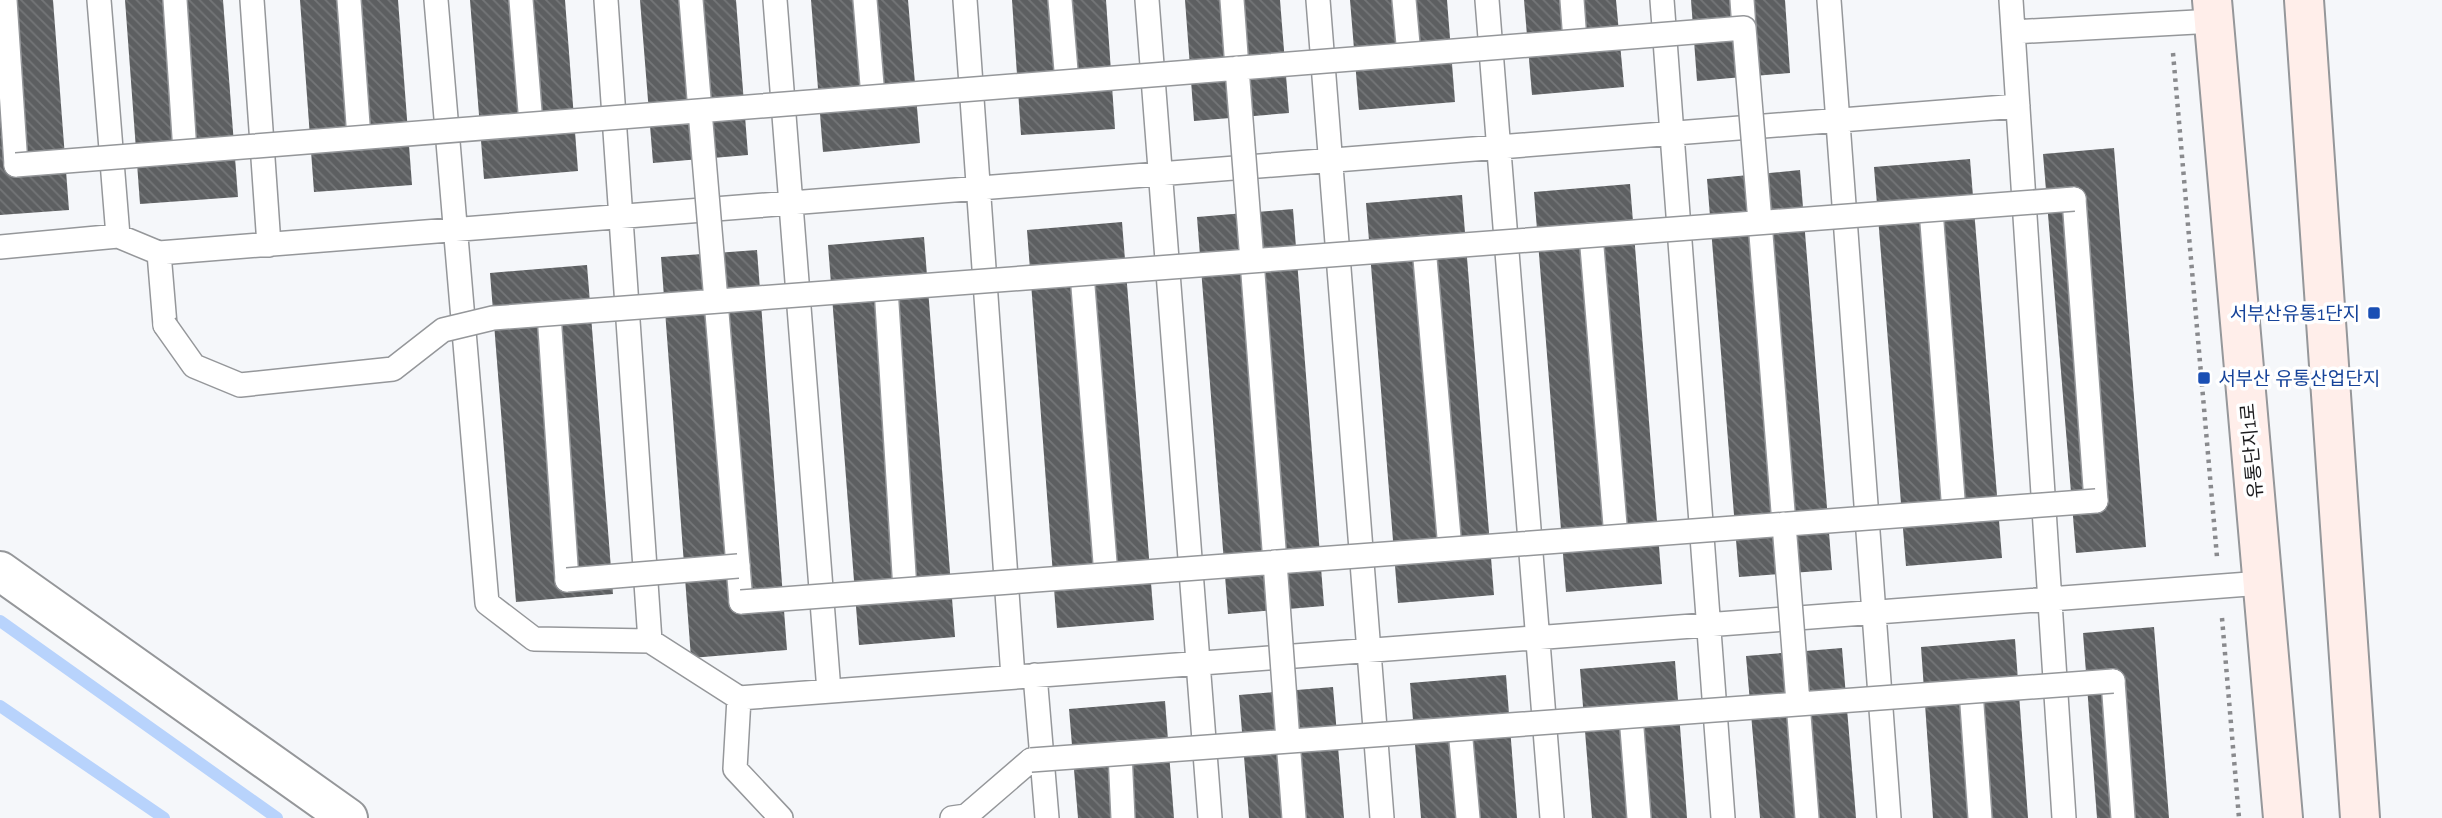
<svg xmlns="http://www.w3.org/2000/svg" width="2442" height="818" font-family="Raleway,'Noto Sans KR',sans-serif">
  <defs>
    <pattern id="building-back-hatch" width="6" height="6" patternUnits="userSpaceOnUse" patternTransform="scale(1.75)"><rect width="6" height="6" fill="#5d5f61"/><path d="M-1 5l2 2M0 0l6 6M5-1l2 2" fill="none" stroke="#747678"/></pattern>
  </defs>
  <rect width="100%" height="100%" fill="#f5f7fa"/>
  <g fill="none" stroke-linecap="round" stroke-linejoin="round">
    <path stroke="#b8d3fc" stroke-width="12" d="M 0,621 L 277,818
      M 0,706 L 164,818"/>
  </g>
  <path fill="url(#building-back-hatch)" d="M 0,0 L 53,0 L 69,210 L 0,215 Z
    M 125,0 L 223,0 L 238,197 L 140,204 Z
    M 300,0 L 398,0 L 412,185 L 314,192 Z
    M 470,0 L 565,0 L 578,171 L 484,179 Z
    M 640,0 L 736,0 L 748,155 L 653,163 Z
    M 811,0 L 908,0 L 920,143 L 823,152 Z
    M 1012,0 L 1106,0 L 1115,129 L 1021,135 Z
    M 1185,0 L 1280,0 L 1289,113 L 1194,121 Z
    M 1350,0 L 1447,0 L 1455,102 L 1359,110 Z
    M 1524,0 L 1616,0 L 1624,87 L 1532,95 Z
    M 1691,0 L 1785,0 L 1790,73 L 1697,81 Z
    M 2114,148 L 2146,547 L 2076,553 L 2043,154 Z
    M 1970,159 L 2002,558 L 1906,566 L 1874,167 Z
    M 1800,170 L 1832,570 L 1739,577 L 1707,179 Z
    M 1630,184 L 1662,584 L 1566,592 L 1534,192 Z
    M 1462,195 L 1494,595 L 1398,603 L 1366,203 Z
    M 1293,209 L 1324,606 L 1228,614 L 1197,217 Z
    M 1122,222 L 1154,620 L 1057,628 L 1027,230 Z
    M 924,237 L 955,637 L 859,645 L 828,245 Z
    M 757,250 L 787,650 L 691,658 L 661,257 Z
    M 587,265 L 613,594 L 516,602 L 490,273 Z
    M 2154,627 L 2169,818 L 2097,818 L 2083,633 Z
    M 2015,639 L 2028,818 L 1933,818 L 1921,647 Z
    M 1842,648 L 1856,818 L 1760,818 L 1746,656 Z
    M 1675,661 L 1687,818 L 1592,818 L 1580,669 Z
    M 1506,675 L 1517,818 L 1421,818 L 1410,683 Z
    M 1333,687 L 1344,818 L 1249,818 L 1239,695 Z
    M 1165,701 L 1174,818 L 1078,818 L 1069,709 Z"/>
  <g fill="none" stroke-linecap="round" stroke-linejoin="round">
    <g stroke="#95979a" stroke-width="26">
      <path id="service" d="M 5,0 L 16,165
        M 99,0 L 118,236
        M 175,0 L 185,152
        M 252,0 L 269,245
        M 349,0 L 359,138
        M 436,0 L 487,603 L 534,639 L 650,641 L 739,698 L 2262,583
        M 521,0 L 531,124
        M 606,0 L 650,641
        M 691,0 L 700,111
        M 775,0 L 829,691
        M 865,0 L 873,97
        M 965,0 L 1013,677
        M 1060,0 L 1067,82
        M 1147,0 L 1210,818
        M 1232,0 L 1237,68
        M 1318,0 L 1382,818
        M 1404,0 L 1409,55
        M 1487,0 L 1552,818
        M 1572,0 L 1575,41
        M 1662,0 L 1723,818
        M 1742,0 L 1744,28
        M 1829,0 L 1889,818
        M 2011,0 L 2064,818
        M 2013,32 L 2214,21
        M 2074,199 L 2096,501
        M 1931,210 L 1954,512
        M 1760,222 L 1784,524
        M 1591,235 L 1616,537
        M 0,247 L 118,236 L 159,253 L 2018,106
        M 1424,247 L 1450,549
        M 159,253 L 165,325
        M 1252,261 L 1275,562
        M 1082,274 L 1106,575
        M 886,288 L 905,590
        M 716,301 L 741,602
        M 549,314 L 567,580
        M 1035,675 L 1047,818
        M 2113,681 L 2123,818
        M 1971,691 L 1980,818
        M 739,698 L 735,769 L 781,818
        M 1798,703 L 1807,818
        M 1631,716 L 1639,818
        M 1460,729 L 1468,818
        M 1288,741 L 1294,818
        M 1120,753 L 1123,818
        M 952,818 L 966,816 L 1031,760"/>
    </g>
    <g stroke="#95979a" stroke-width="42">
      <path id="minor" d="M 0,571 L 348,818"/>
    </g>
    <g stroke="#95979a" stroke-width="42">
      <path id="secondary" d="M 2212,0 L 2283,818
        M 2304,0 L 2360,818"/>
    </g>
    <path stroke="#898a8d" stroke-width="4.5" stroke-dasharray="3.5 5" stroke-linecap="butt" d="M 2173,53 L 2217,557
      M 2222,618 L 2239,818"/>
    <use href="#service" stroke="#fff" stroke-width="23"/>
    <use href="#minor" stroke="#fff" stroke-width="38"/>
    <use href="#secondary" stroke="#ffeeea" stroke-width="38"/>
    <g stroke="#95979a" stroke-width="26" stroke-linecap="butt">
      <path id="service-bridge" d="M 1237,68 L 1252,261
        M 700,111 L 716,301
        M 16,165 L 1744,28 L 1760,222
        M 165,325 L 194,366 L 240,385 L 393,369 L 443,330 L 493,318 L 2074,199
        M 1784,524 L 1798,703
        M 1275,562 L 1288,741
        M 567,580 L 738,566
        M 741,602 L 2096,501
        M 1031,760 L 2113,681"/>
    </g>
    <use href="#service-bridge" stroke="#fff" stroke-width="23"/>
  </g>
  <g fill="#1a4fb4" stroke="#fff" stroke-width="2.5">
    <rect x="2367" y="306" width="14" height="14" rx="3.5"/>
    <rect x="2197" y="371" width="14" height="14" rx="3.5"/>
  </g>
  <g text-anchor="middle" stroke-width="7" stroke-linejoin="round" paint-order="stroke">
    <g font-size="19" fill="#164399" stroke="#fff" text-anchor="end">
      <text x="2360" y="320">서부산유통1단지</text>
      <text x="2218" y="385" text-anchor="start">서부산 유통산업단지</text>
    </g>
    <g font-size="19" fill="#1b1b1d" stroke="#fff">
      <text transform="translate(2251 451) rotate(-95)" y="7">유통단지1로</text>
    </g>
  </g>
</svg>
